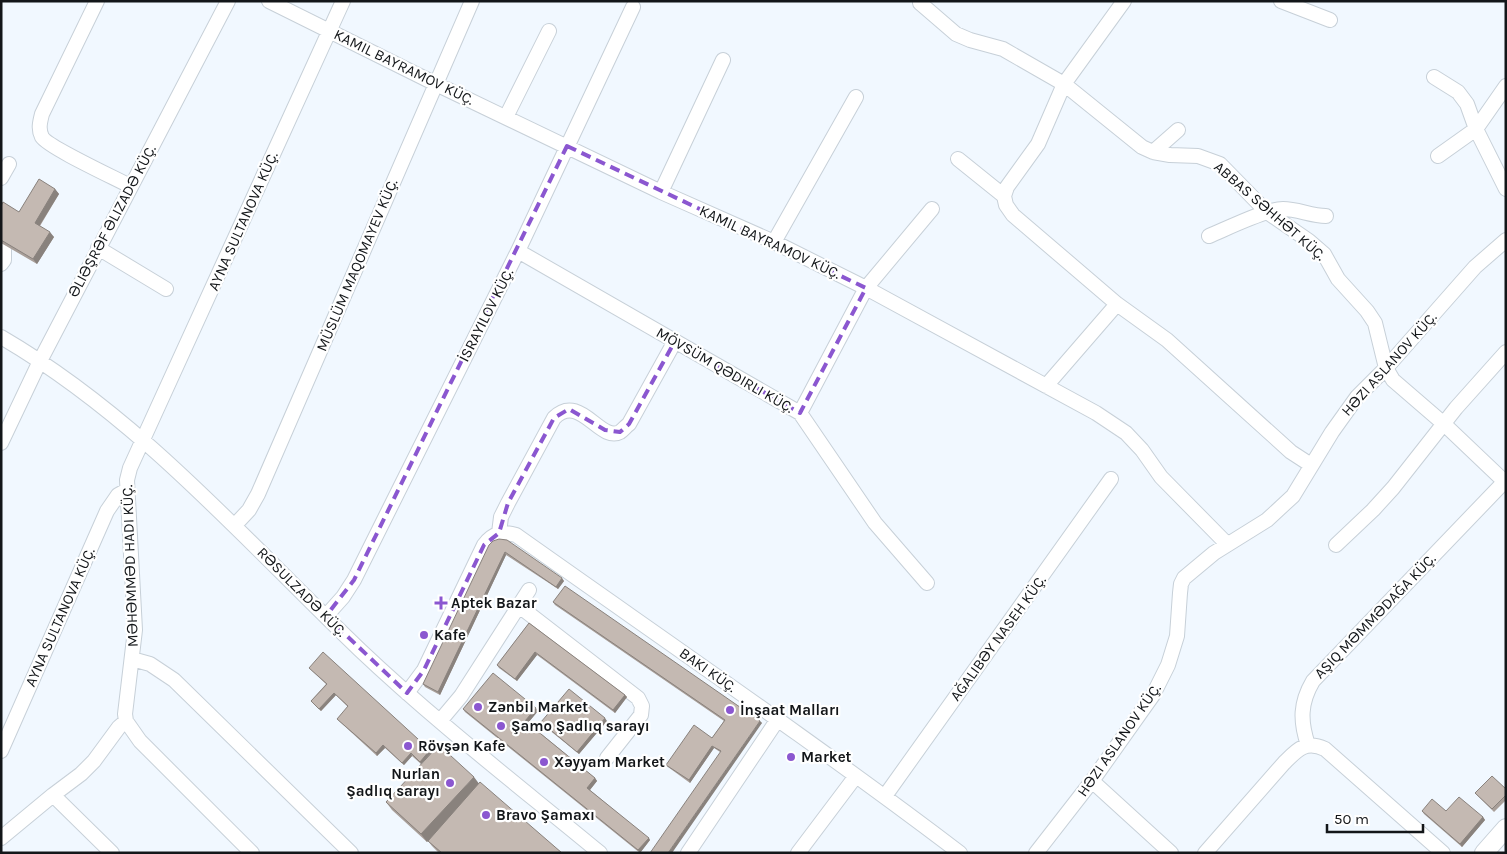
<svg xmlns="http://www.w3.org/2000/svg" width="1507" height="854" font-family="Karla,sans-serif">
  <rect width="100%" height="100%" fill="#f1f8ff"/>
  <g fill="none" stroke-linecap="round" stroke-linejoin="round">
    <g stroke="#c7d0d8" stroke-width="16">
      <path id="minor" d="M 97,1 L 42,114 C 40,122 38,129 42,137 C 48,147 115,178 130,186
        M 269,1 L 436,84 L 661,192 L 774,242 L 866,288 L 1096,413 L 1126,433 L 1142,450 L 1161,477 L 1227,544
        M 1124,1 L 1064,84 L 1038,144 L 1007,187 L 1004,196 L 1006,205 L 1013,215 L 1117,304 L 1167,340 L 1291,452 L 1311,465
        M 1281,1 L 1330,20
        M 920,3 L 956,34 L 970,40 L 1003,49 L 1064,84 L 1142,147 L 1153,152 L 1170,155 L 1198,156 L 1220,164 L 1267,212 L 1309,241 L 1324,254 L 1338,279 L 1367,311 L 1375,323 L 1386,368 L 1393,380 L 1444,424 L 1506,483
        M 1434,77 L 1458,92 L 1467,104 L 1476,129 L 1506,189
        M 506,117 L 549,31
        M 1153,152 L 1178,130
        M 1438,156 L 1476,129 L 1506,86
        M 958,159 L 1004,196
        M 1,178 L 9,164
        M 661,192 L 723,60
        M 1209,236 C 1226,229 1266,209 1283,209 C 1298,209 1311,216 1326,216
        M 774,242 L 856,97
        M 1,248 L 4,250 L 4,260 L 1,264
        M 98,248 L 166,289
        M 518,251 L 800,413 L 875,523 L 927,583
        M 1,337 C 140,418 245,540 360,650 C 436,722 519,786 600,853
        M 1046,386 L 1117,304
        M 800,413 L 866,288 L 932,209
        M 1,443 L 40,361 L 228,1
        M 235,525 L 249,510 L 258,494 L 472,1
        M 499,533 L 501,517 L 508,503 L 554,418 C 580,392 600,443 620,432 C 623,430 626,426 629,424 L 675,341
        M 1336,545 L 1373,510 L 1393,488 L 1456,408 L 1506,352
        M 519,606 L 638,698 L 642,706 L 641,715 L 607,758
        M 326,616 L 343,597 L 354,580 L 518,251 L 633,7
        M 132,659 L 150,664 L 174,680 L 351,853
        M 407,693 L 424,670 L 484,545 C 493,533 502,531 516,535 C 664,640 815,743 960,853
        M 440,721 L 461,696 L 529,590
        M 1308,745 C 1300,721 1300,703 1313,681 L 1506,480
        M 1,751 L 107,511 L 118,495 L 127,490
        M 1092,781 L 1171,853
        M 53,795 L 112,853
        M 885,796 L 1111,479
        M 1,838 L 53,795 L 81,774 L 94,761 L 119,727 L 126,721
        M 252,853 L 140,741 L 126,721 L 125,714 L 135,630 L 127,480 L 130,468 L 343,1
        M 688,853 L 778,719
        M 798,853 L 856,776
        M 1036,853 L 1092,781 L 1153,695 L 1168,665 L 1177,636 L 1180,593 L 1181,584 L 1184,578 L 1214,553 L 1267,520 L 1293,496 L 1332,432 L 1357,397 L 1386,368 L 1475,267 L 1506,240
        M 1205,853 L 1284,763 C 1297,750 1305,740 1325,749 L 1443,853"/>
    </g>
    <g stroke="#c7d0d8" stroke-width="20">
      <path id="major" d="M 1484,853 L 1506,828"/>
    </g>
    <use href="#minor" stroke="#fff" stroke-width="14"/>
    <use href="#major" stroke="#fff" stroke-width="18"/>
  </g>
  <path fill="#a99f99" d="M 55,189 L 59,194 L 40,226 L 54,237 L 37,264 L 1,243 L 1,206 L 19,212 Z
    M 499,539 L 564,581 L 558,589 L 506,555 L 440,695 L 425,687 L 423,684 Z
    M 553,602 L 762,723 L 720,752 L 714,748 L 690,783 L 668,767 L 666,765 L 712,738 L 724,721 L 555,605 Z
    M 529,623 L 625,695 L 627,697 L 615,713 L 537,655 L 517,681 L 499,668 L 497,665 Z
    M 309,668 L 430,750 L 432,752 L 421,764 L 412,756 L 404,765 L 385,748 L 377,756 L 339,721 L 337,719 L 348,707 L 336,695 L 321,711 L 311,701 L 326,684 Z
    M 463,709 L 538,711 L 528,723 L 595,778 L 597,781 L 590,790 L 650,840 L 640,853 L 465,712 Z
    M 607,721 L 579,754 L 543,725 L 541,722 Z
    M 478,783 L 562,853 L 439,853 L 432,846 L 428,841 L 431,838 L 427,842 L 392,810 L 386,802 Z
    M 1506,789 L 1506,800 L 1494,812 L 1475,793 Z
    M 1422,811 L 1446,811 L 1483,817 L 1485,820 L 1462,847 L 1424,814 Z"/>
  <path fill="#89827d" d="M 55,189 L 59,194 L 38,228 L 35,223 Z
    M 50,232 L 54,237 L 37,264 L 33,259 Z
    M 505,552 L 506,555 L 440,695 L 438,692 Z
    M 562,578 L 564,581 L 558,589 L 556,587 Z
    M 535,652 L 537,655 L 517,681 L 515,679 Z
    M 334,693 L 336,695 L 321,711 L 319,709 Z
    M 625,695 L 627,697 L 615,713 L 613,710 Z
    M 536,708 L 538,711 L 527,724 L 525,721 Z
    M 605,718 L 607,721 L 579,754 L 577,752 Z
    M 760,721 L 762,723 L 672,853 L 668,853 Z
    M 383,745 L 385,748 L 377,756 L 376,753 Z
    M 712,746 L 714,748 L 690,783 L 689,780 Z
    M 430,750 L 432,752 L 421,764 L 420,762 Z
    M 411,753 L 412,756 L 404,765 L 402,763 Z
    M 474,777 L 480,785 L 427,842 L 421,834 Z
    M 595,778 L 597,781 L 589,791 L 587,788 Z
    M 1483,817 L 1485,820 L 1462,847 L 1460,844 Z
    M 649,838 L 650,840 L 640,853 L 638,850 Z"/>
  <path fill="#c4b9b2" stroke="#89827d" d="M 39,179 L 55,189 L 35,223 L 50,232 L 33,259 L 1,240 L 1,206 L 3,202 L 19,212 Z
    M 499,539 L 507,540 L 562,578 L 556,587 L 505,552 L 438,692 L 423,684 L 489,545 L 493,541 Z
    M 565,586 L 760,721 L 668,853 L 650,853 L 721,751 L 712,746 L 689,780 L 666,765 L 694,725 L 712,738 L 725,720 L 553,602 Z
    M 529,623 L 625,695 L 613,710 L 535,652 L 515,679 L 497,665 Z
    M 323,652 L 430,750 L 420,762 L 411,753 L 402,763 L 383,745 L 376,753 L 337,719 L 348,706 L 334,693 L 319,709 L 311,701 L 327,684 L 309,668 Z
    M 493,673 L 536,708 L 525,721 L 595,778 L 587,788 L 649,838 L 638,850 L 463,709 Z
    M 569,689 L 605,718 L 577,752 L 541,722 Z
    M 439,745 L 474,777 L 421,834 L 386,802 Z
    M 1492,776 L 1506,789 L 1506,795 L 1492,809 L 1475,793 Z
    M 480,782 L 562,853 L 442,853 L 428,841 Z
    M 1459,797 L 1483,817 L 1460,844 L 1422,811 L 1432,799 L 1446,811 Z"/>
  <path fill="none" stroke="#8b57d0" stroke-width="4" stroke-dasharray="10 6" stroke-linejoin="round" d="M 567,146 L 866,288 L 800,413 L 675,341 L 629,424 L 620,432 L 605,430 L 569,409 L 554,418 L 508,503 L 499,533 L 484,545 L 424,670 L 407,693 L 326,616 L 354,580 Z"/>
  <g fill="#8b57d0" stroke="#fff" stroke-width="2">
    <path d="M438.5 595.5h5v5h5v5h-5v5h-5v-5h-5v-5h5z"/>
    <circle cx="424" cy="635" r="5"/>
    <circle cx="478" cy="707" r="5"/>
    <circle cx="730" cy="710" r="5"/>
    <circle cx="501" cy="726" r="5"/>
    <circle cx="408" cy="746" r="5"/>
    <circle cx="791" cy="757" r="5"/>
    <circle cx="544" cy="762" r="5"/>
    <circle cx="450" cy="783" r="5"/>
    <circle cx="486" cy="815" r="5"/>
  </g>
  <g text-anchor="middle" stroke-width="4.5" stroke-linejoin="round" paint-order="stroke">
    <g font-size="15" fill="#131619" stroke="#fff">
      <text transform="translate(404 67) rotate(26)" y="5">KAMIL BAYRAMOV KÜÇ.</text>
      <text transform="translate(1270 211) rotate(41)" y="5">ABBAS SƏHHƏT KÜÇ.</text>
      <text transform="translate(112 221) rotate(-62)" y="5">ƏLIƏŞRƏF ƏLIZADƏ KÜÇ.</text>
      <text transform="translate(243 221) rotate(-66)" y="5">AYNA SULTANOVA KÜÇ.</text>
      <text transform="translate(770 242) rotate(25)" y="5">KAMIL BAYRAMOV KÜÇ.</text>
      <text transform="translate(357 265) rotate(-67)" y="5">MÜSLÜM MAQOMAYEV KÜÇ.</text>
      <text transform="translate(486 315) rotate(-63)" y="5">İSRAYILOV KÜÇ.</text>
      <text transform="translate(1389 364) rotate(-48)" y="5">HƏZI ASLANOV KÜÇ.</text>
      <text transform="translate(725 370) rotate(30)" y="5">MÖVSÜM QƏDIRLI KÜÇ.</text>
      <text transform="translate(130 566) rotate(-92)" y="5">MƏHƏMMƏD HADI KÜÇ.</text>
      <text transform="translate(302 592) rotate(45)" y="5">RƏSULZADƏ KÜÇ.</text>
      <text transform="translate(1375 616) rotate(-46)" y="5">AŞIQ MƏMMƏDAĞA KÜÇ.</text>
      <text transform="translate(60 617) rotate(-66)" y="5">AYNA SULTANOVA KÜÇ.</text>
      <text transform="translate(998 638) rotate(-54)" y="5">AĞALIBƏY NASEH KÜÇ.</text>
      <text transform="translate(708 670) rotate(35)" y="5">BAKI KÜÇ.</text>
      <text transform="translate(1119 740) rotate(-55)" y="5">HƏZI ASLANOV KÜÇ.</text>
    </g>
    <g font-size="15" font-weight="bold" fill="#131619" stroke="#fff" text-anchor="start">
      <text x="451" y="608">Aptek Bazar</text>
      <text x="434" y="640">Kafe</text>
      <text x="488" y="712">Zənbil Market</text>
      <text x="740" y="715">İnşaat Malları</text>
      <text x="511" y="731">Şamo Şadlıq sarayı</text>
      <text x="418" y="751">Rövşən Kafe</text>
      <text x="801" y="762">Market</text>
      <text x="554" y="767">Xəyyam Market</text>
      <text x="440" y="779" text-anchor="end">Nurlan<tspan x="440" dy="17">Şadlıq sarayı</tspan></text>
      <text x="496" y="820">Bravo Şamaxı</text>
    </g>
  </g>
  <rect width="1507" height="854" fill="none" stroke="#131619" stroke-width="5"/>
  <path d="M1327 824v8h96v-8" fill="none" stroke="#131619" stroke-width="2.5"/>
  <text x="1334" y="824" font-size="15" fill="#131619" stroke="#ffffff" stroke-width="4" paint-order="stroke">50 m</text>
</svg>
